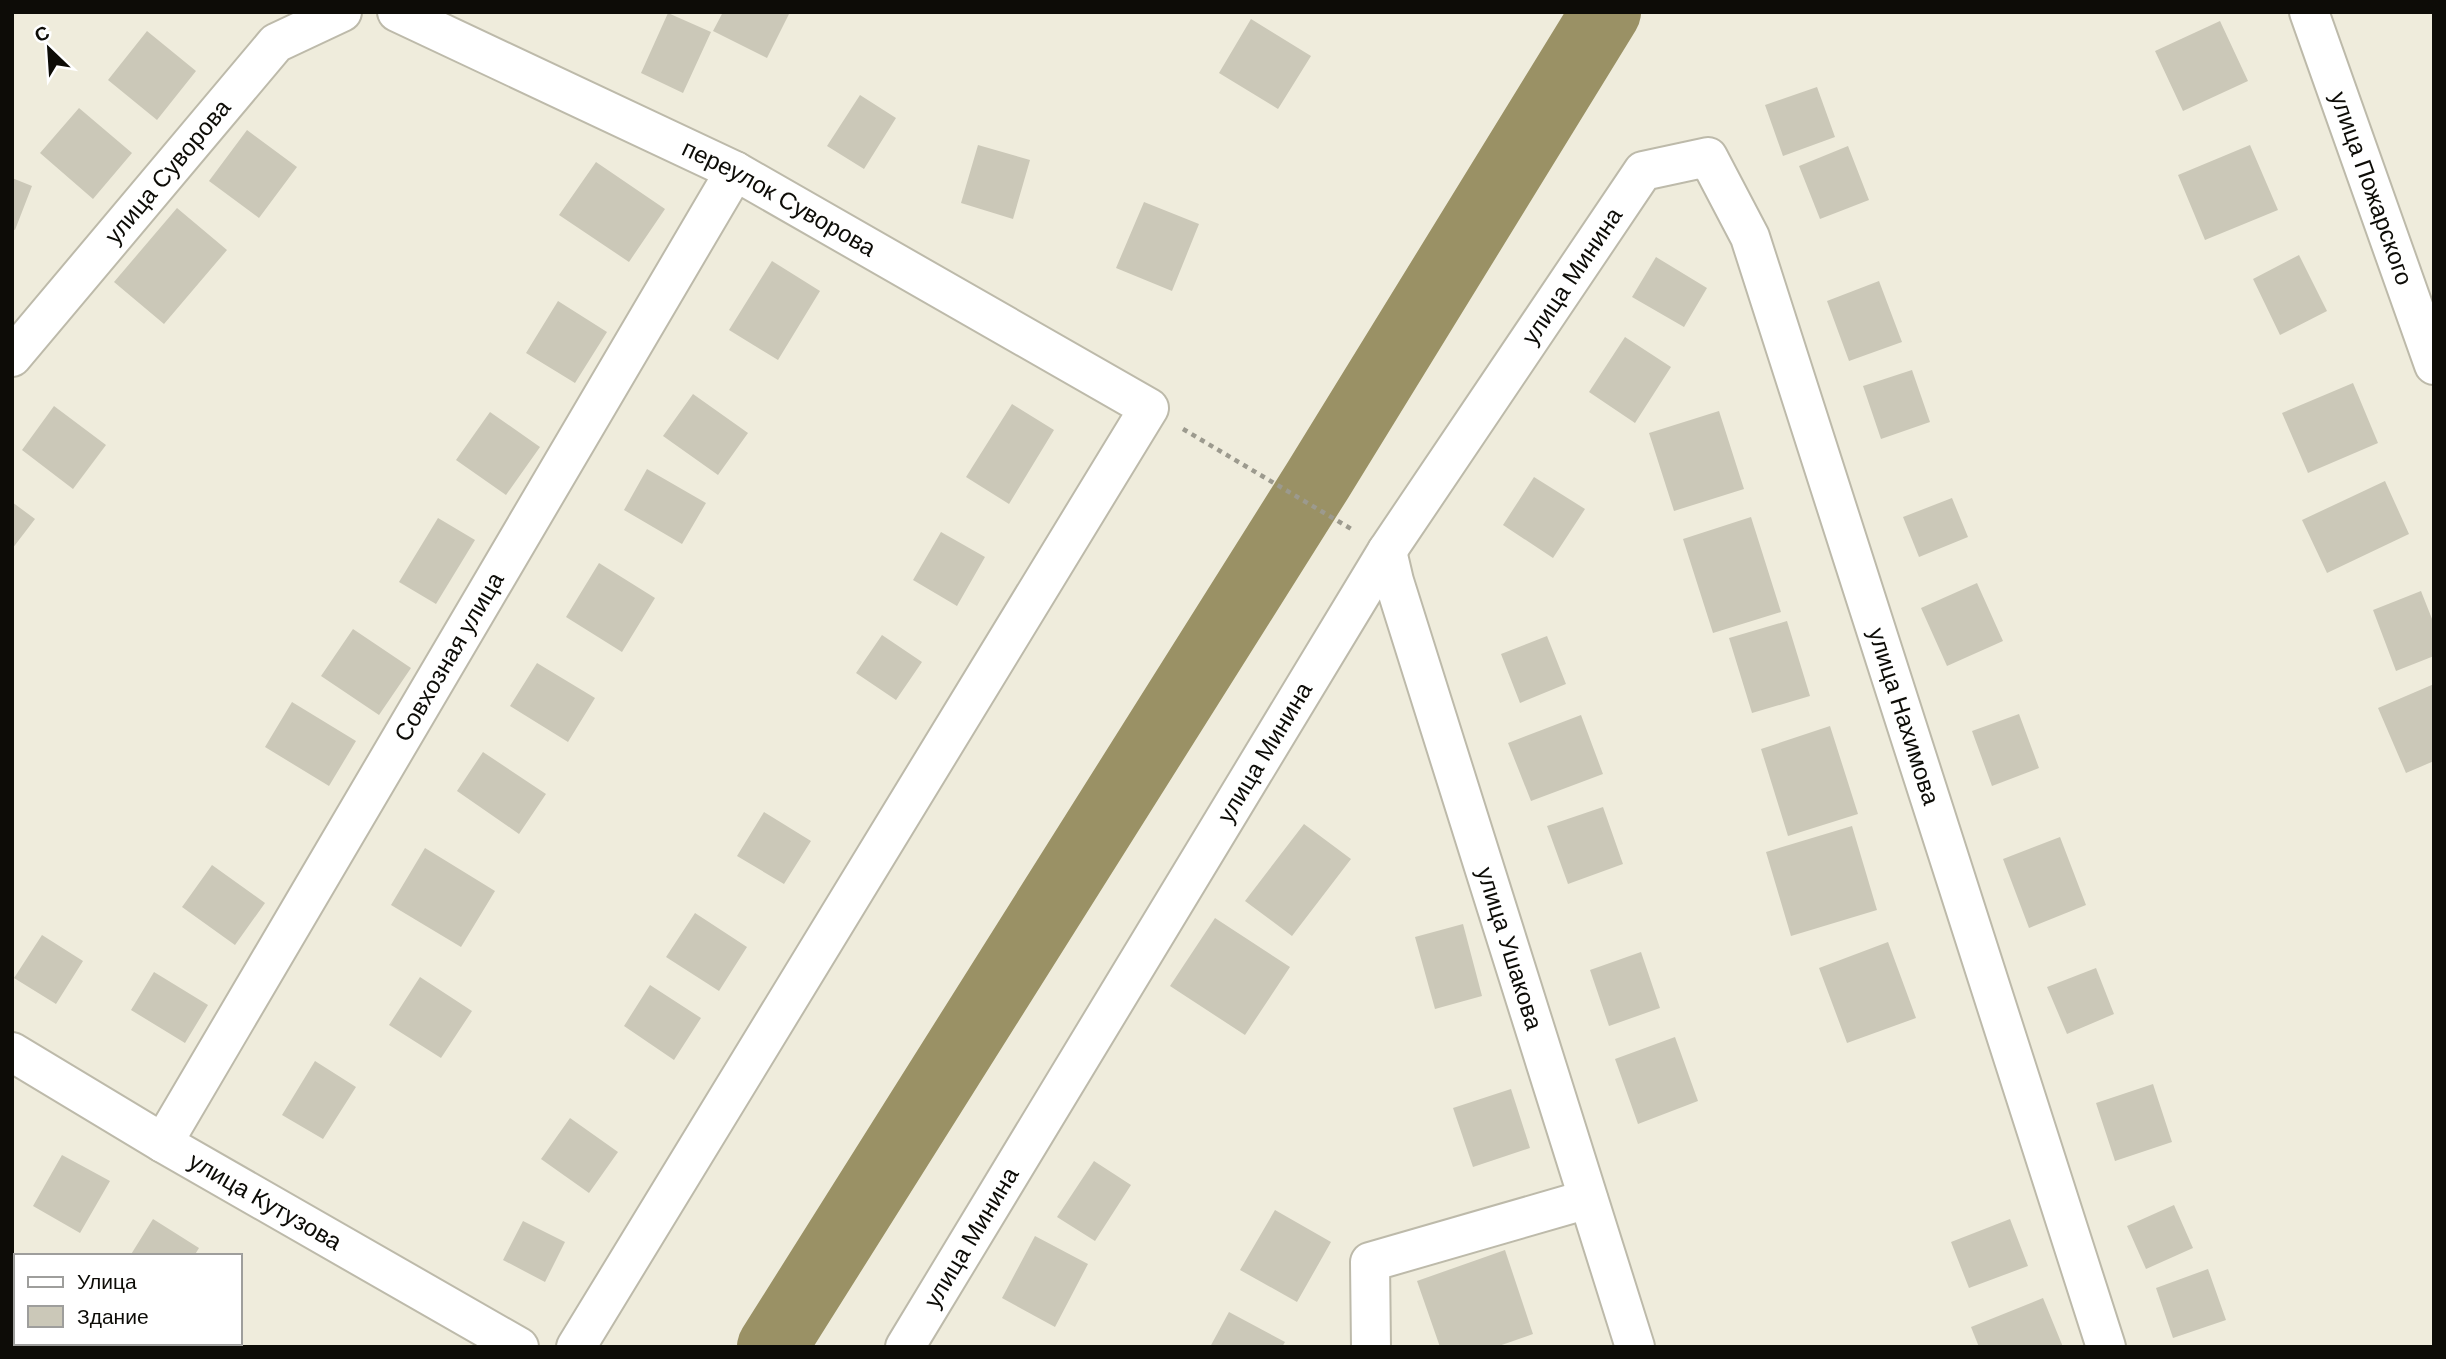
<svg xmlns="http://www.w3.org/2000/svg" width="2446" height="1359" font-family="'DM Sans',sans-serif">
  <rect width="100%" height="100%" fill="#efecdc"/>
  <g fill="none" stroke-linecap="round" stroke-linejoin="round">
    <path stroke="#9a9165" stroke-width="70" d="M 772,1347 L 1318,480 L 1606,12"/>
  </g>
  <path fill="#cbc8b8" d="M 723,12 L 790,12 L 767,58 L 713,31 Z
    M 668,13 L 711,32 L 683,93 L 641,73 Z
    M 1251,19 L 1311,56 L 1278,109 L 1219,73 Z
    M 2220,21 L 2248,81 L 2183,111 L 2155,51 Z
    M 147,31 L 196,71 L 157,120 L 108,80 Z
    M 1817,87 L 1835,137 L 1783,156 L 1765,105 Z
    M 860,95 L 896,118 L 864,169 L 827,146 Z
    M 79,108 L 132,153 L 93,199 L 40,153 Z
    M 247,130 L 297,167 L 259,218 L 209,181 Z
    M 978,145 L 1030,160 L 1013,219 L 961,203 Z
    M 2250,145 L 2278,210 L 2205,240 L 2178,175 Z
    M 1848,146 L 1869,200 L 1820,219 L 1799,166 Z
    M 596,162 L 665,209 L 629,262 L 559,215 Z
    M 12,178 L 32,186 L 15,230 L 12,229 Z
    M 1144,202 L 1199,224 L 1172,291 L 1116,268 Z
    M 177,208 L 227,250 L 164,324 L 114,282 Z
    M 2299,255 L 2327,311 L 2280,335 L 2253,279 Z
    M 1656,257 L 1707,288 L 1684,327 L 1632,297 Z
    M 772,261 L 820,291 L 778,360 L 729,330 Z
    M 1879,281 L 1902,342 L 1849,361 L 1827,301 Z
    M 558,301 L 607,332 L 575,383 L 526,353 Z
    M 1625,337 L 1671,367 L 1635,423 L 1589,392 Z
    M 1912,370 L 1930,422 L 1881,439 L 1863,386 Z
    M 2353,383 L 2378,443 L 2308,473 L 2282,413 Z
    M 693,394 L 748,433 L 718,475 L 663,436 Z
    M 1012,404 L 1054,430 L 1009,504 L 966,477 Z
    M 54,406 L 106,445 L 73,489 L 22,450 Z
    M 1719,411 L 1744,489 L 1674,511 L 1649,433 Z
    M 490,412 L 540,447 L 506,495 L 456,460 Z
    M 647,469 L 706,503 L 682,544 L 624,510 Z
    M 1534,477 L 1585,509 L 1553,558 L 1503,525 Z
    M 2385,481 L 2409,534 L 2327,573 L 2302,520 Z
    M 1952,498 L 1968,537 L 1919,557 L 1903,517 Z
    M 12,502 L 35,519 L 12,549 Z
    M 1751,517 L 1781,612 L 1713,633 L 1683,539 Z
    M 438,518 L 475,540 L 436,604 L 399,582 Z
    M 941,532 L 985,557 L 957,606 L 913,580 Z
    M 599,563 L 655,598 L 622,652 L 566,617 Z
    M 1977,583 L 2003,641 L 1947,666 L 1921,608 Z
    M 2421,591 L 2434,624 L 2434,656 L 2396,671 L 2373,610 Z
    M 1787,621 L 1810,696 L 1752,713 L 1729,638 Z
    M 353,629 L 411,668 L 379,715 L 321,676 Z
    M 882,635 L 922,662 L 896,700 L 856,673 Z
    M 1547,636 L 1566,684 L 1520,703 L 1501,654 Z
    M 537,663 L 595,698 L 568,742 L 510,706 Z
    M 2434,684 L 2434,761 L 2406,773 L 2378,708 Z
    M 292,702 L 356,741 L 329,786 L 265,747 Z
    M 2019,714 L 2039,768 L 1992,786 L 1972,731 Z
    M 1581,715 L 1603,774 L 1531,801 L 1508,743 Z
    M 1830,726 L 1858,814 L 1788,836 L 1761,749 Z
    M 483,752 L 546,794 L 519,834 L 457,791 Z
    M 1603,807 L 1623,864 L 1568,884 L 1547,826 Z
    M 764,812 L 811,841 L 784,884 L 737,856 Z
    M 1304,824 L 1351,859 L 1292,936 L 1245,901 Z
    M 1852,826 L 1877,910 L 1791,936 L 1766,852 Z
    M 2060,837 L 2086,905 L 2029,928 L 2003,859 Z
    M 425,848 L 495,891 L 461,947 L 391,905 Z
    M 212,865 L 265,903 L 235,945 L 182,907 Z
    M 695,913 L 747,947 L 719,991 L 666,957 Z
    M 1215,918 L 1290,967 L 1245,1035 L 1170,986 Z
    M 1463,924 L 1482,996 L 1435,1009 L 1415,937 Z
    M 42,935 L 83,961 L 56,1004 L 14,978 Z
    M 1888,942 L 1916,1018 L 1847,1043 L 1819,968 Z
    M 1641,952 L 1660,1008 L 1609,1026 L 1590,970 Z
    M 2096,968 L 2114,1014 L 2067,1034 L 2047,987 Z
    M 154,972 L 208,1005 L 185,1043 L 131,1010 Z
    M 420,977 L 472,1011 L 441,1058 L 389,1025 Z
    M 650,985 L 701,1018 L 674,1060 L 624,1026 Z
    M 1675,1037 L 1698,1101 L 1638,1124 L 1615,1059 Z
    M 315,1061 L 356,1087 L 323,1139 L 282,1115 Z
    M 2153,1084 L 2172,1142 L 2115,1161 L 2096,1103 Z
    M 1511,1089 L 1530,1148 L 1473,1167 L 1453,1108 Z
    M 570,1118 L 618,1152 L 589,1193 L 541,1159 Z
    M 62,1155 L 110,1181 L 80,1233 L 33,1206 Z
    M 1094,1161 L 1131,1185 L 1095,1241 L 1057,1217 Z
    M 2174,1205 L 2193,1248 L 2146,1269 L 2127,1226 Z
    M 1275,1210 L 1331,1242 L 1297,1302 L 1240,1270 Z
    M 153,1219 L 199,1248 L 194,1256 L 130,1256 Z
    M 2010,1219 L 2028,1266 L 1969,1288 L 1951,1242 Z
    M 523,1221 L 565,1242 L 545,1282 L 503,1260 Z
    M 1035,1236 L 1088,1264 L 1055,1327 L 1002,1298 Z
    M 1505,1250 L 1533,1334 L 1496,1347 L 1440,1347 L 1417,1281 Z
    M 2208,1269 L 2226,1320 L 2173,1338 L 2156,1288 Z
    M 2043,1298 L 2063,1347 L 1979,1347 L 1971,1327 Z
    M 1229,1312 L 1285,1342 L 1282,1347 L 1210,1347 Z"/>
  <g fill="none" stroke-linecap="round" stroke-linejoin="round">
    <g stroke="#bdbaaa" stroke-width="42">
      <g id="street">
        <path id="s1" d="M 397,12 L 735,171 L 1149,408 L 576,1347"/>
        <path id="s2" d="M 2309,12 L 2434,365"/>
        <path id="s3" d="M 12,357 L 276,43 L 342,12"/>
        <path id="s4" d="M 1387,551 L 1394,581 L 1635,1347"/>
        <path id="s5" d="M 12,1052 L 163,1143 L 519,1347"/>
        <path id="s6" d="M 163,1143 L 735,171"/>
        <path id="s7" d="M 905,1347 L 1387,551 L 1643,171 L 1708,157 L 1750,237 L 2106,1347"/>
        <path d="M 1371,1347 L 1370,1262 L 1588,1199"/>
      </g>
    </g>
    <path stroke="#9c9a8e" stroke-width="4.5" stroke-dasharray="5 5" stroke-linecap="butt" d="M 1183,429 L 1353,530"/>
    <use href="#street" stroke="#fff" stroke-width="38"/>
  </g>
  <g text-anchor="middle" stroke-width="7" stroke-linejoin="round" paint-order="stroke">
    <g font-size="24" fill="#0d0c07" stroke="#fff">
      <text dy="8" stroke="none"><textPath href="#s3" startOffset="242">улица Суворова</textPath></text>
      <text dy="8" stroke="none"><textPath href="#s2" startOffset="187">улица Пожарского</textPath></text>
      <text dy="8" stroke="none"><textPath href="#s1" startOffset="425">переулок Суворова</textPath></text>
      <text dy="8" stroke="none"><textPath href="#s7" startOffset="1262">улица Минина</textPath></text>
      <text dy="8" stroke="none"><textPath href="#s6" startOffset="564">Совхозная улица</textPath></text>
      <text dy="8" stroke="none"><textPath href="#s7" startOffset="2049">улица Нахимова</textPath></text>
      <text dy="8" stroke="none"><textPath href="#s7" startOffset="695">улица Минина</textPath></text>
      <text dy="8" stroke="none"><textPath href="#s4" startOffset="416">улица Ушакова</textPath></text>
      <text dy="8" stroke="none"><textPath href="#s5" startOffset="294">улица Кутузова</textPath></text>
      <text dy="8" stroke="none"><textPath href="#s7" startOffset="128">улица Минина</textPath></text>
    </g>
  </g>
  <rect width="2446" height="1359" fill="none" stroke="#0d0c07" stroke-width="28"/>
  <rect x="14" y="1254" width="228" height="91" fill="#ffffff" stroke="#9e9e9c" stroke-width="2"/>
  <rect x="28" y="1277" width="35" height="10" fill="#ffffff" stroke="#9e9e9c" stroke-width="2"/>
  <text x="77" y="1289" font-size="21" fill="#0d0c07">Улица</text>
  <rect x="28" y="1306" width="35" height="21" fill="#cbc8b8" stroke="#9e9e9c" stroke-width="2"/>
  <text x="77" y="1324" font-size="21" fill="#0d0c07">Здание</text>
  <g transform="translate(49 49) rotate(335)" stroke="#ffffff" stroke-width="5" paint-order="stroke">
  <path d="M0-5L12 26L0 18L-12 26Z" fill="#0d0c07"/>
  <text y="-10" font-size="19" font-weight="bold" text-anchor="middle" fill="#0d0c07">С</text>
  </g>
</svg>
